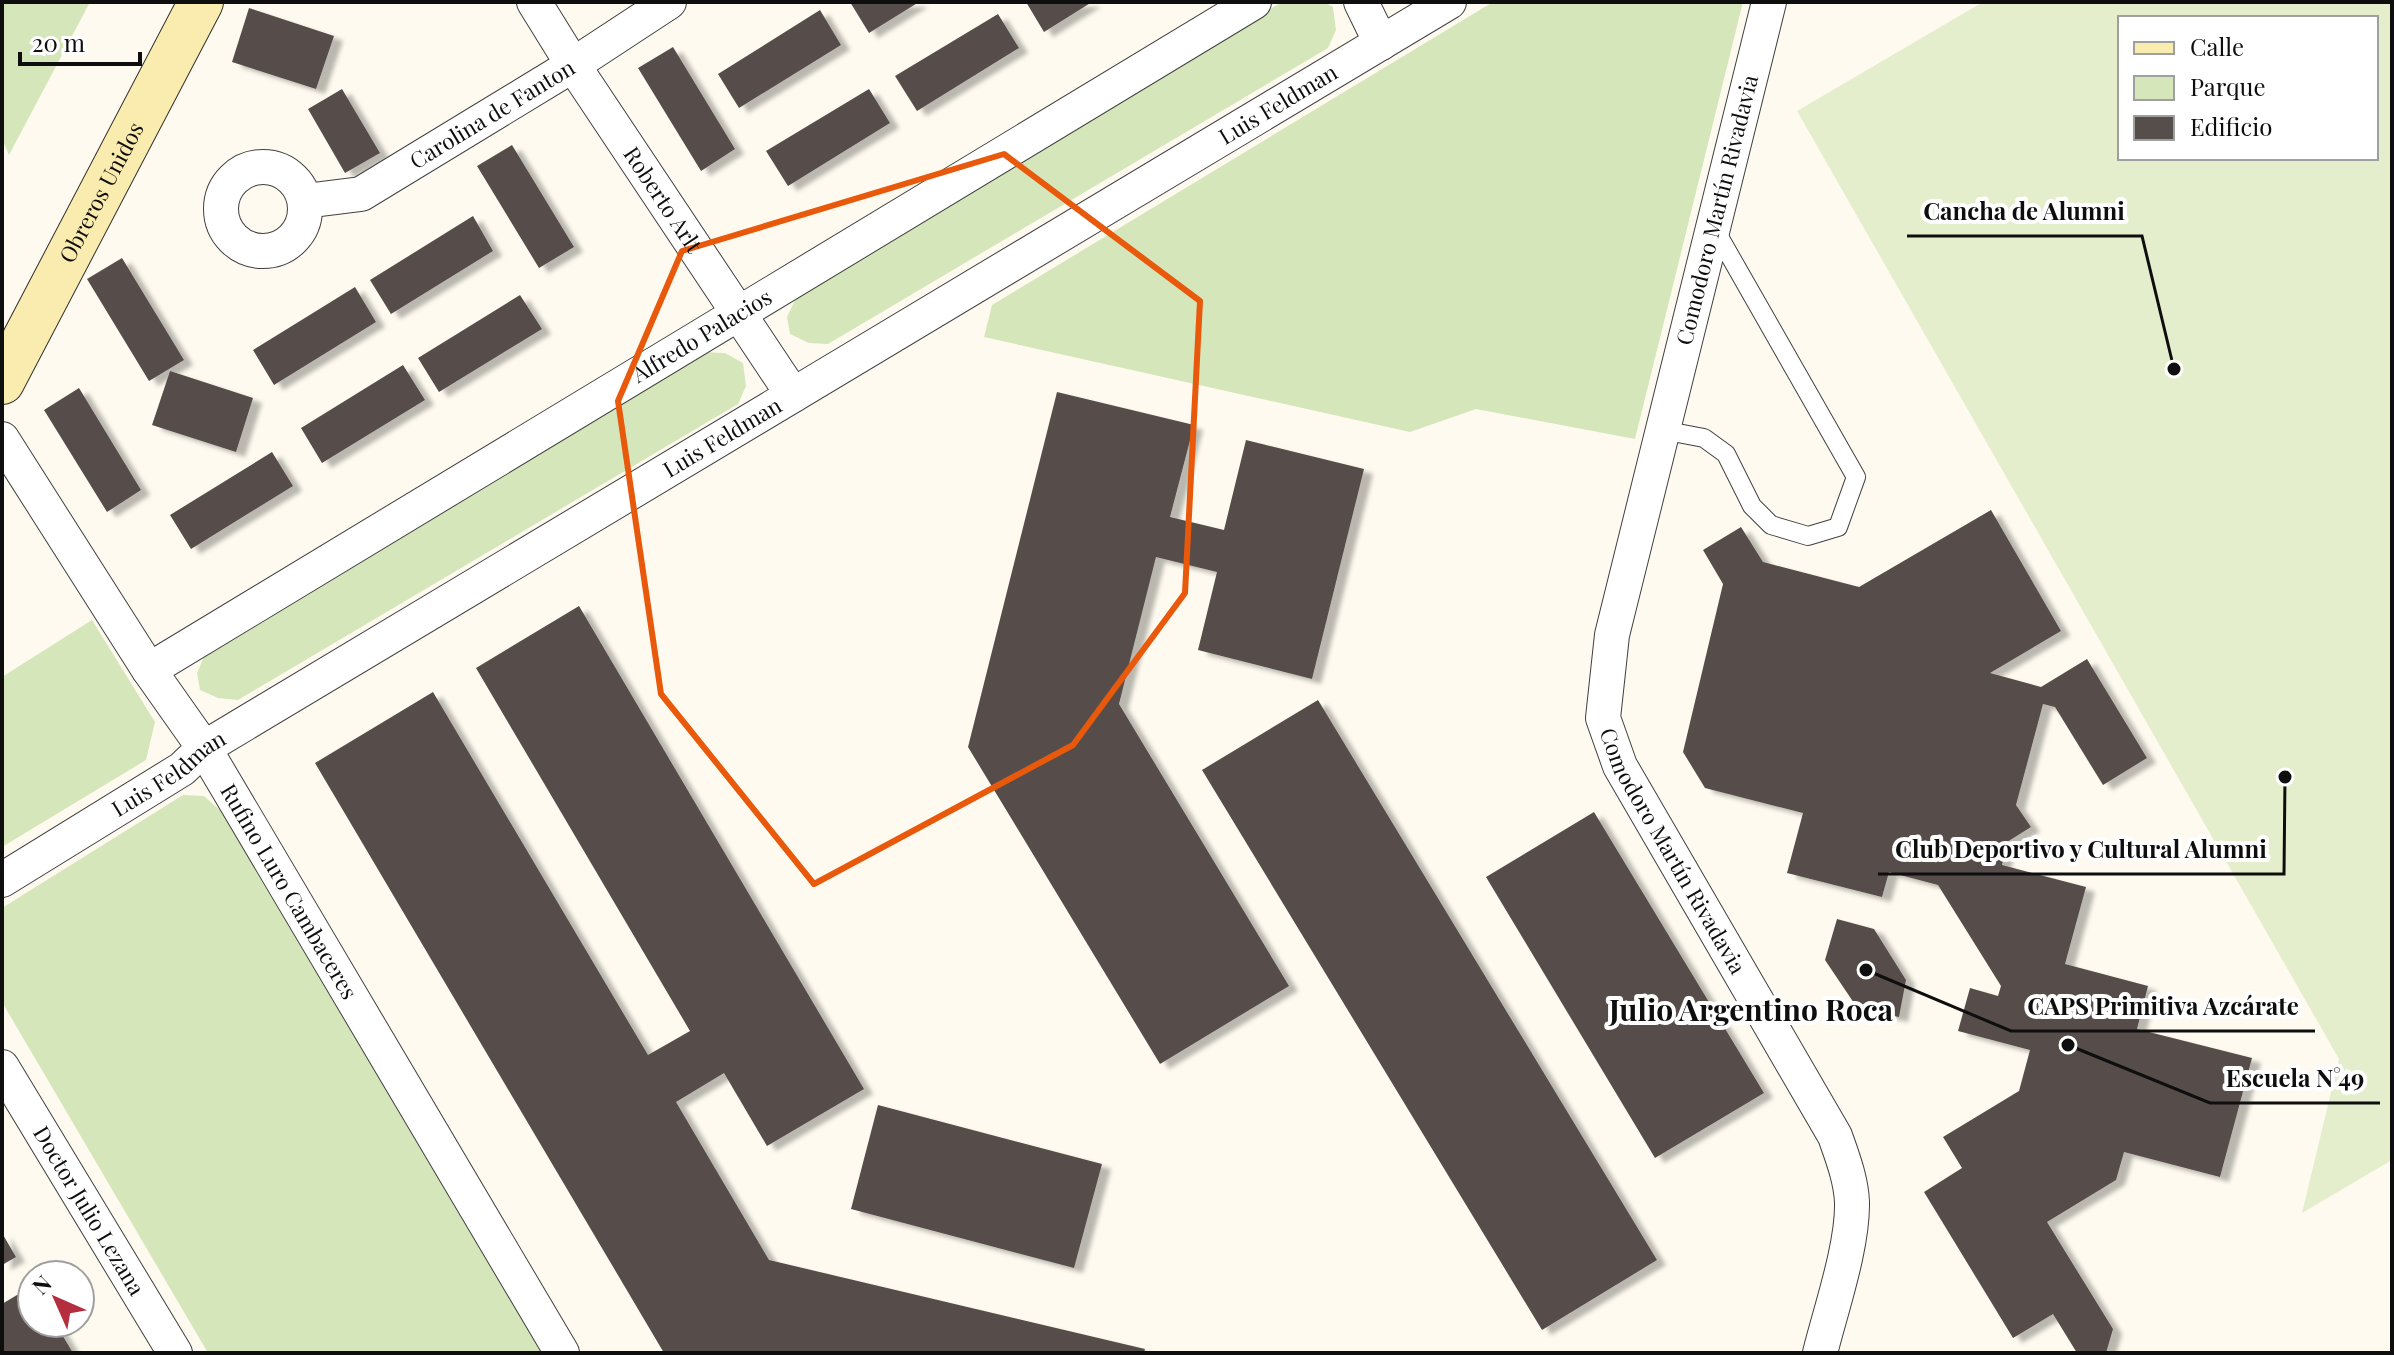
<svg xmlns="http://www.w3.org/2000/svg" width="2394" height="1355" font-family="'Playfair Display',serif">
  <defs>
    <filter id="shadow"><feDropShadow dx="9" dy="5" stdDeviation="2" flood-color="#0004"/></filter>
  </defs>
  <rect width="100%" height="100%" fill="#fefaef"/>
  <path fill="#d5e6bb" d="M 2,2 L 90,2 L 9,155 L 2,139 Z
    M 1282,2 L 1324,2 L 1333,7 L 1336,30 L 1328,48 L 828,344 L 809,343 L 790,334 L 787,317 L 797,296 Z
    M 1493,2 L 1743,2 L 1635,439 L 1476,409 L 1410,432 L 984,337 L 992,305 Z
    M 701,352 L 725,353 L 743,363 L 746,386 L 738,404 L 238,700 L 218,698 L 200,690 L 197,673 L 206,652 Z
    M 92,620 L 155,722 L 146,760 L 2,847 L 2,677 Z
    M 183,795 L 204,796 L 221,811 L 546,1353 L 208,1353 L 2,1002 L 2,908 Z"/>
  <path fill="#e5eecc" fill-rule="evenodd" d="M 1983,2 L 2392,2 L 2392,1160 L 2302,1213 L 2339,1059 L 1797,111 ZM 2120,18 L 2376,18 L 2376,158 L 2120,158 Z"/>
  <path fill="#564e4b" filter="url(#shadow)" d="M 850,2 L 919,2 L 869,33 Z
    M 1026,2 L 1092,2 L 1044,32 Z
    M 249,8 L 334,36 L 316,89 L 232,62 Z
    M 820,10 L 841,45 L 739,108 L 718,74 Z
    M 998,14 L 1019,48 L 917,111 L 895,76 Z
    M 673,47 L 735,149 L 701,171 L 638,68 Z
    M 342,89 L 380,153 L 345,173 L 308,109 Z
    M 869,89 L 890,123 L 788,186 L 766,151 Z
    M 512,145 L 574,247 L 539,268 L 477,166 Z
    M 473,216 L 493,251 L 391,314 L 370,280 Z
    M 122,258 L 184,360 L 149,381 L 87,279 Z
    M 355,287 L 376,322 L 274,385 L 253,350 Z
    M 520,295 L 542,329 L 439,392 L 418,358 Z
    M 403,365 L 425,400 L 322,463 L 301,428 Z
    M 170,371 L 253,398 L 236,452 L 152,425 Z
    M 79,388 L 141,490 L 107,512 L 44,410 Z
    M 1057,392 L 1194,425 L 1170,517 L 1224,530 L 1246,440 L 1364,469 L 1312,679 L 1198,650 L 1217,572 L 1156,557 L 1119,704 L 1289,986 L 1160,1064 L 968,747 Z
    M 272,452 L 293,486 L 191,549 L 170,515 Z
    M 1991,510 L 2061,631 L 1990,673 L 2041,687 L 2087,659 L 2147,758 L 2103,785 L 2055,707 L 2043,704 L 2016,805 L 2031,827 L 2007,842 L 2002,865 L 2086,887 L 2065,964 L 2148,986 L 2137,1029 L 2252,1058 L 2220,1177 L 2124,1152 L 2116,1180 L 2047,1222 L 2113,1329 L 2106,1353 L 2077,1353 L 2053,1314 L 2013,1338 L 1924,1192 L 1962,1168 L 1943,1137 L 2019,1091 L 2030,1050 L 1958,1031 L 1970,988 L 1998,996 L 2001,986 L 1938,885 L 1889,872 L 1882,897 L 1787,873 L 1803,813 L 1705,788 L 1683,752 L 1723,584 L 1703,550 L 1741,527 L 1763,562 L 1859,587 Z
    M 579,606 L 864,1089 L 767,1146 L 724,1073 L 676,1102 L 769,1260 L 1145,1349 L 1144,1353 L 664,1353 L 315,763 L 433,692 L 648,1055 L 690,1031 L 476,668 Z
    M 1318,700 L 1657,1260 L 1542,1330 L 1202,770 Z
    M 1594,812 L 1764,1093 L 1655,1158 L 1486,877 Z
    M 1837,919 L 1874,929 L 1906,980 L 1899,1017 L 1858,1009 L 1825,960 Z
    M 878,1105 L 1102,1164 L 1074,1268 L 851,1209 Z
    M 2,1233 L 16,1257 L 2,1265 Z
    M 32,1286 L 32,1323 L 55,1323 L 73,1353 L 4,1353 L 2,1304 Z"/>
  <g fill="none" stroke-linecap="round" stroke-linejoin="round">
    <g stroke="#414141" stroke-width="20">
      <path id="lane" d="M 1662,430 L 1704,438 L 1726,454 L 1752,506 L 1771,525 L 1808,536 L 1838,527 L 1856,477 L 1714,228"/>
    </g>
    <g stroke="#414141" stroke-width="36">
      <g id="street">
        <path id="s1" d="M 534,2 L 573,65 L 793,395"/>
        <path d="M 1361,2 L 1381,43"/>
        <path id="s2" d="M 1769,2 L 1612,635 L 1603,718 L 1620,766 L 1835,1136 C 1842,1156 1851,1179 1852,1202 C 1853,1246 1831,1309 1820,1353"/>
        <circle cx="263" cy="209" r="42"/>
        <path id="s3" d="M 305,201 L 361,194 L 573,65 L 669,2"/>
        <path id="s4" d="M 2,439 L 149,670 L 204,748 L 562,1353"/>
        <path id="s5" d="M 149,670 L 1254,2"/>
        <path id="s6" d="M 2,880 L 182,769 L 204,748 L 1449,2"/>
        <path id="s7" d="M 2,1067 L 175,1353"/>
      </g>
    </g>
    <g stroke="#303030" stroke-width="46">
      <g id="secondary">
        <path id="s8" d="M 2,382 L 201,2"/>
      </g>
    </g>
    <use href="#lane" stroke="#fff" stroke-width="18"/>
    <use href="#street" stroke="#fff" stroke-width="34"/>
    <use href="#secondary" stroke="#faecae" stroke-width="44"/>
  </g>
  <path fill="none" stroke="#e8590c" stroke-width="6" stroke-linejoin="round" d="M 1004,154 L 1200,301 L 1185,593 L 1073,745 L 814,884 L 661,694 L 618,401 L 682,251 Z"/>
  <g text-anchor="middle" stroke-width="8" stroke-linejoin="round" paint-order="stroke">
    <g font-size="22" fill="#0e0e0e" stroke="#fff">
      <text dy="8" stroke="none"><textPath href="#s6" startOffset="1494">Luis Feldman</textPath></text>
      <text dy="8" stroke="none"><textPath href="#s3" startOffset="210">Carolina de Fanton</textPath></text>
      <text dy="8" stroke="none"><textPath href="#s8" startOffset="214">Obreros Unidos</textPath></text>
      <text dy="8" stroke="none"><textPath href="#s1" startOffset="236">Roberto Arlt</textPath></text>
      <text transform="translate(1717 210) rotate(-76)" y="8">Comodoro Martín Rivadavia</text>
      <text dy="8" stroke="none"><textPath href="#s5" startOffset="646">Alfredo Palacios</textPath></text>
      <text dy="8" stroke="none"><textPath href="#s6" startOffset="846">Luis Feldman</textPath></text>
      <text dy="8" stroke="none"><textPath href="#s6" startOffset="198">Luis Feldman</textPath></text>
      <text dy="8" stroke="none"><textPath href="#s2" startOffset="886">Comodoro Martín Rivadavia</textPath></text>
      <text dy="8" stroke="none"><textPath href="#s4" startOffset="536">Rufino Luro Cambaceres</textPath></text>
      <text dy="8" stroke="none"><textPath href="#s7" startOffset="168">Doctor Julio Lezana</textPath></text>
    </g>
    <g font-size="30" font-weight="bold" fill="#0e0e0e" stroke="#fff">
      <text x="1751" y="1021">Julio Argentino Roca</text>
    </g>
  </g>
  <path fill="none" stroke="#0e0e0e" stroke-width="3" d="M2174 369L2142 236H1907M2285 777L2284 874H1878M1866 970L2011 1031H2315M2068 1045L2210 1103H2380"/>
  <g fill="#0e0e0e" stroke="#fff" stroke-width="3">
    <circle cx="2174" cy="369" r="8"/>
    <circle cx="2285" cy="777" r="8"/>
    <circle cx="1866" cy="970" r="8"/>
    <circle cx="2068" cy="1045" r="8"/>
  </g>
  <g font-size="24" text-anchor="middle" font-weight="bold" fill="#0e0e0e" stroke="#fff" stroke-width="8" stroke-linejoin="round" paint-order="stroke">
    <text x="2024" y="220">Cancha de Alumni</text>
    <text x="2081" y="858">Club Deportivo y Cultural Alumni</text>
    <text x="2163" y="1015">CAPS Primitiva Azcárate</text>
    <text x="2295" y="1087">Escuela N°49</text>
  </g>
  <rect width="2394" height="1355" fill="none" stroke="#0e0e0e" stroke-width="8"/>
  <rect x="2118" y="16" width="260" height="144" fill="#ffffff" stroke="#9f9f9f" stroke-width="2"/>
  <rect x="2134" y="42" width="40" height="12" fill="#faecae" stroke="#9f9f9f" stroke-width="2"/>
  <text x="2190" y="56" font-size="24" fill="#0e0e0e">Calle</text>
  <rect x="2134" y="76" width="40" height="24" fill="#d5e6bb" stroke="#9f9f9f" stroke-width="2"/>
  <text x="2190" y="96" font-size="24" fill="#0e0e0e">Parque</text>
  <rect x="2134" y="116" width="40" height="24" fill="#564e4b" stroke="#9f9f9f" stroke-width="2"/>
  <text x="2190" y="136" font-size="24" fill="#0e0e0e">Edificio</text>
  <g transform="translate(56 1299) rotate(315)"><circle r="38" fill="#ffffff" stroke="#9f9f9f" stroke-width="2"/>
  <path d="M0-6L14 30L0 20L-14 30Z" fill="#b52e3f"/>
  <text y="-12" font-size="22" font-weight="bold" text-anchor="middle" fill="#0e0e0e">N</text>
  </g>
  <path d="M20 52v12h120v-12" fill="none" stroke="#0e0e0e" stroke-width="4"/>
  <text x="32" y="52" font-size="24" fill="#0e0e0e" stroke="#ffffff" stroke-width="6" paint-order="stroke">20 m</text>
</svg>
